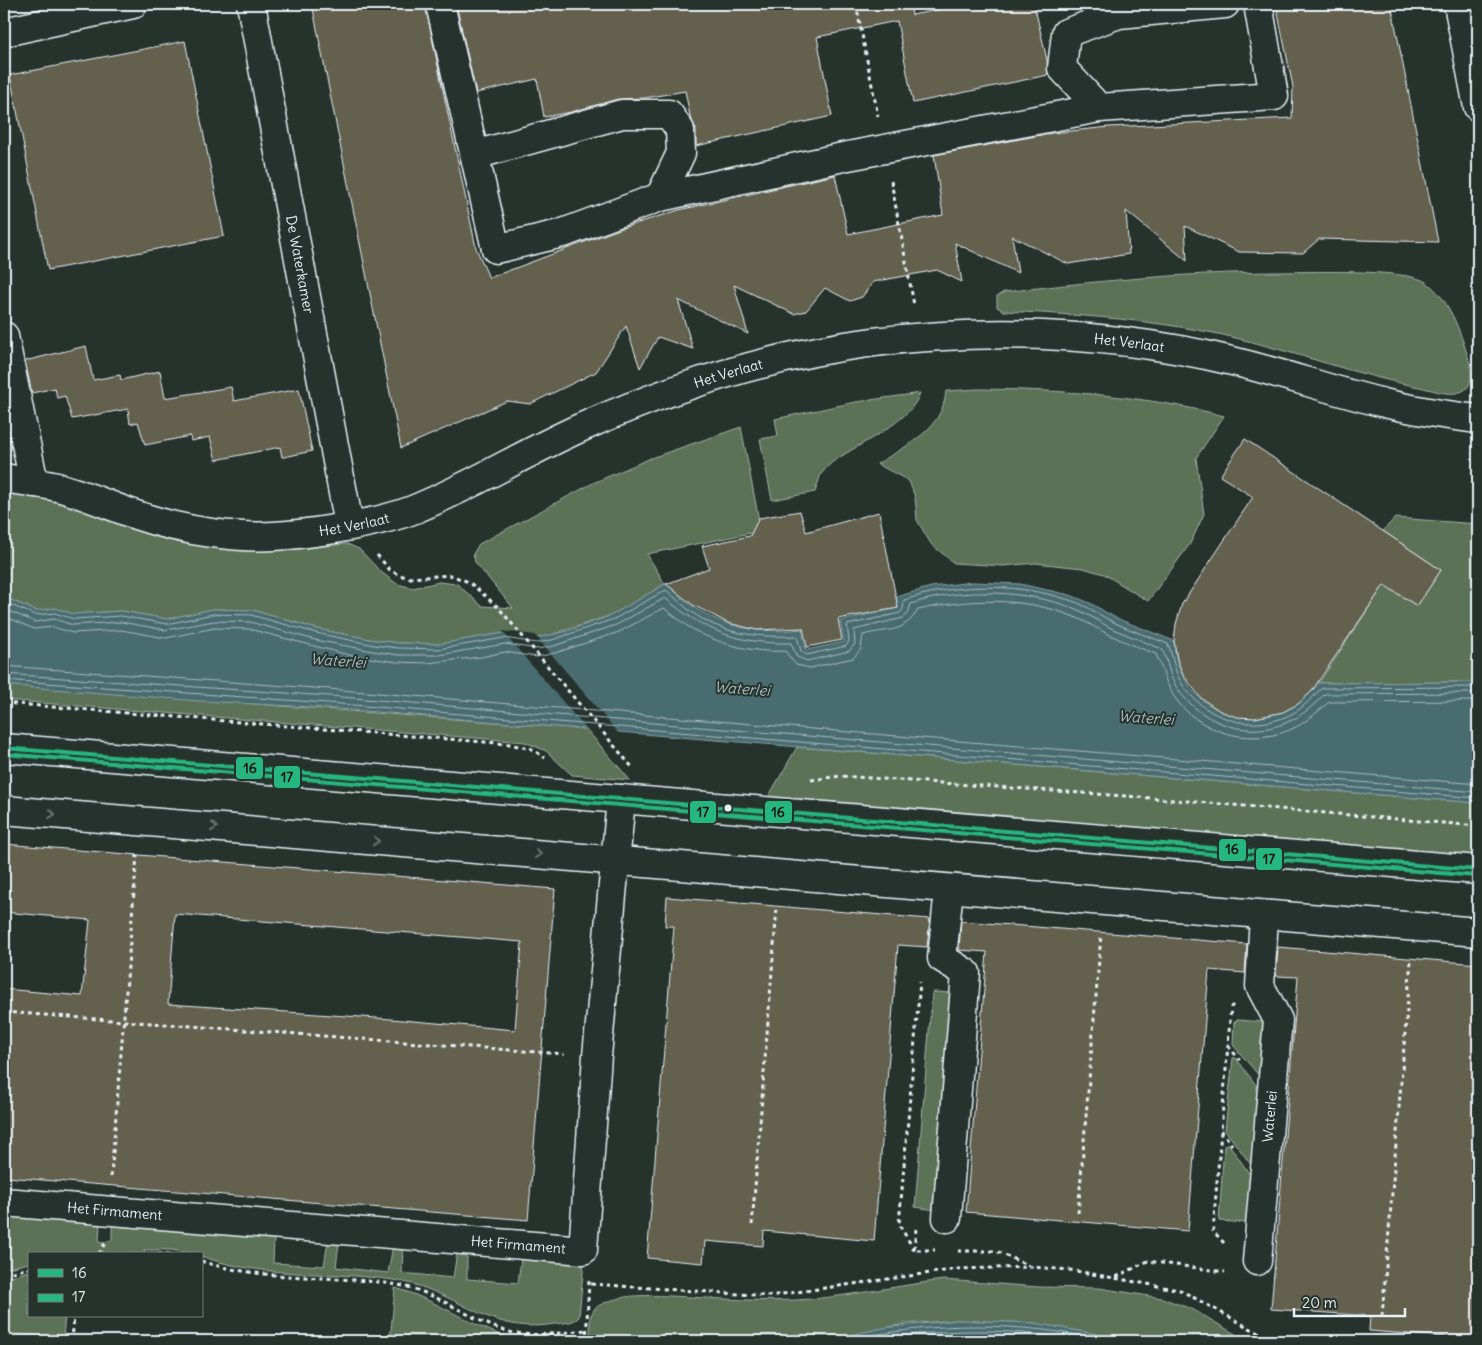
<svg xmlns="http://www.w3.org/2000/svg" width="1482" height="1345" font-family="Delius,sans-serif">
  <rect width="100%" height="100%" fill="#26332d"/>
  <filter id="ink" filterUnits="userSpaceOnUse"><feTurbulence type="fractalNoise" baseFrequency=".02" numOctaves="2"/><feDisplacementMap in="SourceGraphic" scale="10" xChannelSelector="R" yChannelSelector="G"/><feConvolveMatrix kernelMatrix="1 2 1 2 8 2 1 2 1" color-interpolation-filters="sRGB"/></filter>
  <g filter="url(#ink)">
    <path fill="#5b7257" stroke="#a2b2a8" d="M 1273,272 C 1303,272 1405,268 1426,282 C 1449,298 1460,331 1468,357 C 1472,370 1476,390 1456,393 C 1445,395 1430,389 1419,387 C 1357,375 1298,353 1236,338 C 1160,320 1082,315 1004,311 L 997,307 L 997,296 L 1004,292 C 1094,281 1183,273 1273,272 Z
      M 978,389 C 1061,390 1144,395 1224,416 L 1196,458 L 1204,514 L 1190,544 L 1148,601 L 1104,574 L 1083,568 L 1035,563 L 1004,566 L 954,563 L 931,544 L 917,520 L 915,497 L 909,481 L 877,464 C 907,445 943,430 946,391 Z
      M 920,393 C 910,424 856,444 830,464 L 821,474 L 815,492 L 772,500 L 760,439 L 778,436 L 775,419 L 856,402 Z
      M 741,427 L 761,531 L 647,554 L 665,584 L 612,615 L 551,635 L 537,638 L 504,633 L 439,644 L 399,643 L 375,640 L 317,629 L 252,610 L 213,609 L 167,619 L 121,611 L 73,614 L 55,608 L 37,611 L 4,597 L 4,491 L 53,499 L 131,527 L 265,548 L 287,549 L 347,544 L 359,549 L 381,572 L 397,584 L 413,588 L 439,582 L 457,584 L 482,606 L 513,608 L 475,562 L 473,554 L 479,544 L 593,483 L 651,458 Z
      M 1395,518 L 1478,524 L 1478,682 L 1319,683 L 1384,585 L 1417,606 L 1441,570 L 1383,531 Z
      M 4,685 L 586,729 L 630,780 L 572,775 L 546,751 L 525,742 L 4,700 Z
      M 797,747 L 1478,803 L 1478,859 L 766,801 Z
      M 934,992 L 953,993 L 936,1210 L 915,1207 L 932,993 Z
      M 1237,1020 L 1263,1022 L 1265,1025 L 1261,1078 L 1233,1045 L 1234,1023 Z
      M 1233,1058 L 1236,1058 L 1261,1092 L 1252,1166 L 1225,1130 Z
      M 1228,1143 L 1253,1179 L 1248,1223 L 1219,1221 L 1224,1146 Z
      M 4,1213 L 100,1221 L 99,1243 L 112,1240 L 112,1222 L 274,1238 L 273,1263 L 324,1266 L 328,1241 L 339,1243 L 336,1267 L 388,1273 L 393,1246 L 403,1248 L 402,1273 L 453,1278 L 457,1252 L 467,1254 L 467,1279 L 518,1283 L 521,1258 L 584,1261 L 579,1317 C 574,1323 563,1323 555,1324 C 496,1334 470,1303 419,1286 C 398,1279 377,1278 355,1276 C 305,1273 249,1274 201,1256 L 201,1254 L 170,1250 L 144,1250 L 145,1254 L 29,1254 L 29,1263 L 4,1269 Z
      M 29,1271 L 29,1316 L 65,1316 L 63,1338 L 4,1333 L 4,1278 Z
      M 944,1280 L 1039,1287 L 1099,1288 L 1162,1298 L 1194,1310 L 1247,1341 L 1134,1341 L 1034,1323 L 958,1320 L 905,1324 L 821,1341 L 590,1341 L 590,1317 L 595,1308 C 617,1294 643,1295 669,1296 C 717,1298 764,1303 812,1299 C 856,1295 900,1285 944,1280 Z
      M 395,1288 C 440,1300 477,1332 523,1341 L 390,1341 Z"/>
    <path fill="#4a6c70" stroke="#89a1a6" d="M 973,582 L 1020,584 L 1070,595 L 1090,603 L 1116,618 L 1174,641 C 1178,720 1273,744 1319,683 L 1478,682 L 1478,803 L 328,708 L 200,701 L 4,685 L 4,597 L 36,611 L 55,608 L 73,614 L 121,611 L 167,619 L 213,609 L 252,610 L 317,629 L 375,640 L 399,643 L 439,644 L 504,633 L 537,638 L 568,631 L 612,615 L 667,583 C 701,623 751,636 802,629 L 806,650 L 844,642 L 840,621 L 898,608 L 896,597 L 931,587 Z
      M 958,1320 L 1034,1323 L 1134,1341 L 821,1341 L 883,1328 Z"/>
    <path fill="#26332d" d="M 502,631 L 535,635 L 620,735 L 588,731 Z"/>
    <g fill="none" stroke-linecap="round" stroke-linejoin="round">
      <path stroke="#a9bcc2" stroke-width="1" d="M 4,602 L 35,615 L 55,613 L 74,619 L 121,616 L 167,624 L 213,614 L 251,615 L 316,633 L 374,645 L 398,648 L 439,649 L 504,638 L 537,643 L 552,640 L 614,619 L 666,590 C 676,598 685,608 696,615 C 728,636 760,637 797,636 L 801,651 L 807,655 L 846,646 L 849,641 L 847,625 L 900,613 L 903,609 L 904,600 C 959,582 1023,583 1078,603 C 1091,608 1102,617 1115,623 C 1132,631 1151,637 1168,644 C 1173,657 1174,671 1182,684 C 1207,722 1257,735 1297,711 C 1307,704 1313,696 1322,688 L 1478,687
        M 4,609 L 35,622 L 54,619 L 73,625 L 121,622 L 166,630 L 214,621 L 250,622 L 315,640 L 373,651 L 398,655 L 439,655 L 505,644 L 537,649 L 554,646 L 616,625 L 665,598 C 705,632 739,644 791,643 L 797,657 L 807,661 L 849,651 L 855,644 L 854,630 L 903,618 L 908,614 L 911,604 C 962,587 1026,590 1076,609 C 1089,614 1100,623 1113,629 C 1129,636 1146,642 1162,649 C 1168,661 1169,676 1177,688 C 1202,725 1251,741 1292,720 C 1306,713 1314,704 1325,694 L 1478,693
        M 4,616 L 34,629 L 53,627 L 73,633 L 121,630 L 166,638 L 214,628 L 249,629 L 349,655 L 397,662 L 427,663 L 481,657 L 505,652 L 537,657 L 555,653 L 619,632 L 664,608 C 672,614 680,621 689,627 C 716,644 753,653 785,651 L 796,665 L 810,668 L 853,658 L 861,649 L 863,635 C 889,628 903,634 918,610 C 969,598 1023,597 1072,616 C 1086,621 1097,629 1110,635 C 1125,642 1140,648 1156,654 C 1163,670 1166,687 1178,702 C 1205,736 1257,747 1296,727 C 1309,720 1318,711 1329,702 L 1478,701
        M 4,666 L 329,689 L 1478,784
        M 4,674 L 329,696 L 1478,792
        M 4,680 L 328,703 L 1478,798
        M 842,1341 C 937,1321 1015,1321 1110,1341
        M 872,1341 C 940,1328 1011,1327 1079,1341
        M 922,1341 L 959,1339 L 1028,1341"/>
    </g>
    <path fill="#64604d" stroke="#e8f1f8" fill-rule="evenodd" d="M 312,4 L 425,4 L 476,248 L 489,278 L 622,228 L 679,210 L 835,175 L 848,234 L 943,215 L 934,155 L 1052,133 L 1109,127 L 1292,118 L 1293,87 L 1276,4 L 1391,4 L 1438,242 L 1319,239 L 1303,253 L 1239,252 L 1185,226 L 1187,261 L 1126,211 L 1129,254 L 1068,264 L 1012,236 L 1018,273 L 955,243 L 962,282 L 937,270 L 873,282 L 862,297 L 850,301 L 825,288 L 806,311 L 794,314 L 734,285 L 748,334 L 678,300 L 693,349 L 658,337 L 640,368 L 626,326 L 596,372 L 530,404 L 507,401 L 401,448 Z
      M 456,4 L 910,4 L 912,15 L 968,4 L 1034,4 L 1047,60 L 1048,75 L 913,103 L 897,21 L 817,37 L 832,116 L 696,146 L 696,129 L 690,116 L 685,91 L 645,98 L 618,99 L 571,112 L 544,117 L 537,79 L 476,93 Z
      M 185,41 L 224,236 L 48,270 L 10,75 Z
      M 86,346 L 93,380 L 120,375 L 121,380 L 160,371 L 165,398 L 231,387 L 234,401 L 299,389 L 312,451 L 284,457 L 282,457 L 280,447 L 216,460 L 210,437 L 191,441 L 190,436 L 145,445 L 138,422 L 130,424 L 128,409 L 72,419 L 65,396 L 57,398 L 55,388 L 32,393 L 25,361 Z
      M 1245,439 L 1441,570 L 1417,606 L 1384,585 L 1311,692 L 1298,704 L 1283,712 L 1255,718 L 1237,717 L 1220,711 L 1201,698 L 1183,675 L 1177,659 L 1174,641 L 1176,624 L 1182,604 L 1253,497 L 1220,476 Z
      M 800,511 L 806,532 L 879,512 L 898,608 L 838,619 L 842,640 L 807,647 L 803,628 L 757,630 L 728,623 L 693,605 L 666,584 L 709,568 L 702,546 L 750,536 L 759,518 Z
      M 4,844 L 555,889 L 528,1220 L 6,1177 L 7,1165 L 4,1165 L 4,989 L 82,996 L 90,920 L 4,912 ZM 175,914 L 522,942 L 515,1030 L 391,1019 L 168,1004 Z
      M 667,897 L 930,919 L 927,947 L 898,945 L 874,1241 L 764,1231 L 763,1246 L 705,1241 L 703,1263 L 647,1258 L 674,926 L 665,926 Z
      M 961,921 L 1247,944 L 1245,973 L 1209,970 L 1188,1231 L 966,1212 L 987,952 L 959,950 Z
      M 1278,947 L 1478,964 L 1478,1341 L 1446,1341 L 1446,1337 L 1369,1331 L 1370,1316 L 1271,1309 L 1298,977 L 1276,976 Z"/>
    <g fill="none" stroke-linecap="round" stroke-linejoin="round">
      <g stroke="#e8f1f8" stroke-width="31">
        <g id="minor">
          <path id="s1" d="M 251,4 L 349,525"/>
          <path d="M 440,4 L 496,249 L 563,233 L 660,197 L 843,157 L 1099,108 L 1274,96 L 1258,4"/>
          <path d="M 1458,4 L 1478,107"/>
          <path d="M 4,32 L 133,4"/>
          <path d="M 1099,108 L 1062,68 L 1066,33 L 1119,14 L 1225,4"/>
          <path d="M 475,155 L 622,114 L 669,114 L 680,130 L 681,153 L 660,197"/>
          <path d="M 4,336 L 34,483"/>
          <path id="s2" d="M 4,478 C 21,481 40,483 57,487 C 84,494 110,506 136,515 C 183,531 238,540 288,535 C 323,532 383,522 415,509 C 472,486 524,453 580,428 C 674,386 772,355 874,342 C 993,328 1115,333 1232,361 C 1282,373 1330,390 1380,402 C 1412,410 1445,415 1478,419"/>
          <path d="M 4,748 L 1478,870"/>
          <path d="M 4,810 L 1478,932"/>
          <path id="s3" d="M 4,1202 L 583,1250 L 597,1056 L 621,799"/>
          <path d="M 947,1218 L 966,973 L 942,958 L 949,889"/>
          <path id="s4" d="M 1257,1261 L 1278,1020 L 1260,986 L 1264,916"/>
        </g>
      </g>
      <path stroke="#e8f1f8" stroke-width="3" stroke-dasharray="4 4" stroke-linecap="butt" d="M 856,4 L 878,116
        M 891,181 L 914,305
        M 377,555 L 390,570 L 399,575 L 411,578 L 450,575 L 469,582 L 498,607 L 632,767
        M 4,703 L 509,744 L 532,749 L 545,758
        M 811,780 L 841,776 L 1139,797 L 1478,826
        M 4,1012 L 564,1054
        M 1228,1046 L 1240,1060
        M 1221,1130 L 1232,1145
        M 111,1177 L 137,855
        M 1078,1213 L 1101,935
        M 752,1225 L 777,907
        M 916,1229 L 914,1250 L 935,1250
        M 1224,1243 L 1213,1231 L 1231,1007 L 1233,1005
        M 914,1250 L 899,1224 L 920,982
        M 958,1251 L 996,1251 L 1029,1266
        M 99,1254 L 105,1243
        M 150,1254 L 170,1254
        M 201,1261 C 264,1282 333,1274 398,1285 C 434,1291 465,1316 499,1329 C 528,1339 557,1333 586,1330
        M 4,1274 L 29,1268
        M 1116,1277 L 1148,1261 L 1225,1272
        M 591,1284 L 769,1296 L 958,1269 L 1032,1267 L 1070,1270 L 1180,1290 L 1255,1331 L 1278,1341
        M 1382,1316 L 1411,960
        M 72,1341 L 74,1316
        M 586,1341 L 589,1281"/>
      <use href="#minor" stroke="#26332d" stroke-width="28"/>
      <g stroke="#26332d" stroke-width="8">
        <path id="bus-1" d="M 4,748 L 1478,870"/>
      </g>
      <g stroke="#26332d" stroke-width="8">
        <path id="bus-2" d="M 4,754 L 1477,876"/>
      </g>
      <use href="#bus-1" stroke="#26b680" stroke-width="4"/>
      <use href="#bus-2" stroke="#26b680" stroke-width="4"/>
    </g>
    <defs><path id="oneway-chevron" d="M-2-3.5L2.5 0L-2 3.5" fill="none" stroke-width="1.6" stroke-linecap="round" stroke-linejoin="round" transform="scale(1.25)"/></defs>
    <g stroke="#6a7674">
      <use href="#oneway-chevron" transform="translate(52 814) rotate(5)"/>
      <use href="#oneway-chevron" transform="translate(214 827) rotate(5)"/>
      <use href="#oneway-chevron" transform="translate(376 841) rotate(5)"/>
      <use href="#oneway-chevron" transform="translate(538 854) rotate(5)"/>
    </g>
  </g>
  <circle fill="#e8f1f8" stroke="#26332d" stroke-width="2" cx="728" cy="808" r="4.5"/>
  <g text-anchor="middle" stroke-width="4" stroke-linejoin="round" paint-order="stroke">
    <g font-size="14" fill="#e8f1f8" stroke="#26332d">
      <text dy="5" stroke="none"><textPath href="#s1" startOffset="265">De Waterkamer</textPath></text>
      <text dy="5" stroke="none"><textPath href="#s2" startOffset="1169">Het Verlaat</textPath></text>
      <text dy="5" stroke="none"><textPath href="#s2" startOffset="764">Het Verlaat</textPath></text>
      <text dy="5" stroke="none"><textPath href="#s2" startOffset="359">Het Verlaat</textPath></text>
      <text dy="5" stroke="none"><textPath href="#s4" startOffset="145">Waterlei</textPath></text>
      <text dy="5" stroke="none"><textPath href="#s3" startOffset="111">Het Firmament</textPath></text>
      <text dy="5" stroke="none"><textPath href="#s3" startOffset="516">Het Firmament</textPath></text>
    </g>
    <g font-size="15" font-style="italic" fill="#a9bcc2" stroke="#26332d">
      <text transform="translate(338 661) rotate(4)" y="5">Waterlei</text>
      <text transform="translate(742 689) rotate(4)" y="5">Waterlei</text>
      <text transform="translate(1146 718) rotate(4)" y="5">Waterlei</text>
    </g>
  </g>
  <g stroke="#26332d" stroke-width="2">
    <rect x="235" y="756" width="29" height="24" rx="5" fill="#26b680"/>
    <rect x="273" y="765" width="28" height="24" rx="5" fill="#26b680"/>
    <rect x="689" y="800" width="28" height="24" rx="5" fill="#26b680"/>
    <rect x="764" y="800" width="29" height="24" rx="5" fill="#26b680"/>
    <rect x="1218" y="838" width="29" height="24" rx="5" fill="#26b680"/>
    <rect x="1255" y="847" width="28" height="24" rx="5" fill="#26b680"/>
  </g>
  <g font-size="14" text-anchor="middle" font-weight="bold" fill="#111">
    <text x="250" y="773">16</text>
    <text x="287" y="782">17</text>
    <text x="703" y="817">17</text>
    <text x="778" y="817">16</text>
    <text x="1232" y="854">16</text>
    <text x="1269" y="864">17</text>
  </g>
  <rect width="1482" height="1345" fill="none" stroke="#26332d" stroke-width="20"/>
  <rect x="10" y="10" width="1462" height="1325" fill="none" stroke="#e8f1f8" stroke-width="2" filter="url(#ink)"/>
  <rect x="28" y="1252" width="175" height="65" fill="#26332d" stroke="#747f7e"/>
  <rect x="38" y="1269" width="25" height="8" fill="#26b680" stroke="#747f7e"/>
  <text x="72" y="1278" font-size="15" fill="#e8f1f8">16</text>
  <rect x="38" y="1294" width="25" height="8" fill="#26b680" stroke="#747f7e"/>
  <text x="72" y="1302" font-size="15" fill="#e8f1f8">17</text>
  <path d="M1294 1308v8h111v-8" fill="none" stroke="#e8f1f8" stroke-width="2.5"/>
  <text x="1302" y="1308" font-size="15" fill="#e8f1f8" stroke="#26332d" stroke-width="4" paint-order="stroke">20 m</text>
</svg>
